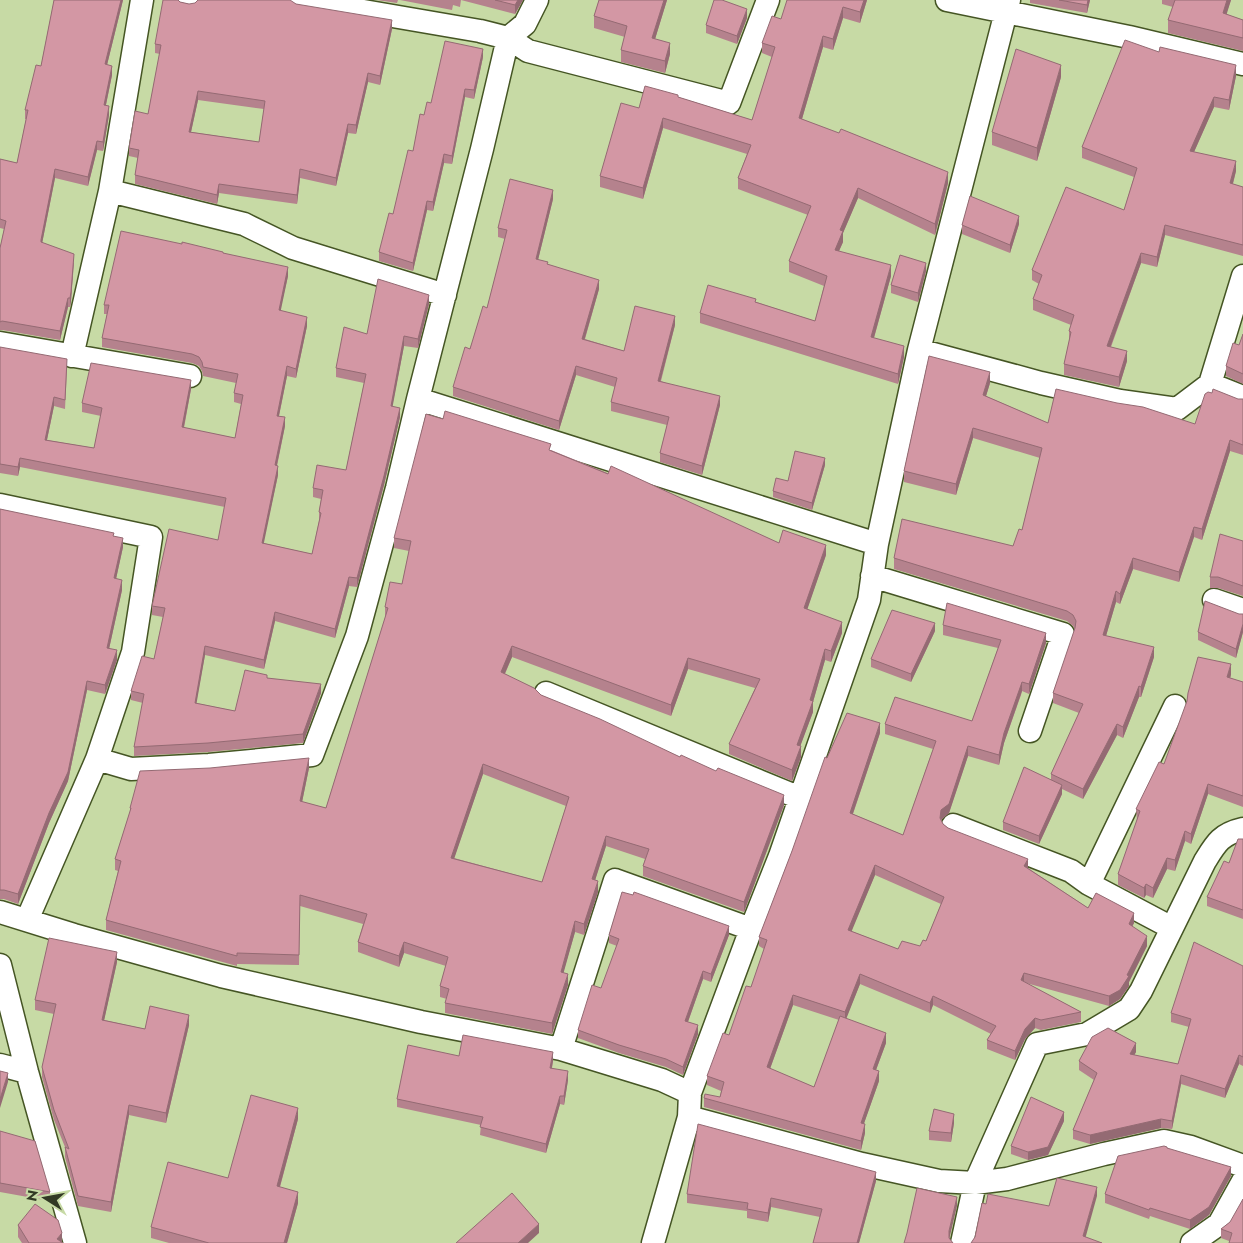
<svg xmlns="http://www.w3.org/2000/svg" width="1243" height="1243" font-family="Jost,sans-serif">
  <rect width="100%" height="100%" fill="#c7daa5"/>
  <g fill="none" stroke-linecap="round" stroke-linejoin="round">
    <g stroke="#455524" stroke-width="25">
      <path id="minor" d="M 187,0 L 189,0
        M 299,0 L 480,31 L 508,38 L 528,51 L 729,103 L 768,0
        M 947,0 L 1129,37 L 1243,64
        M 110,191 L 244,224 L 293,248 L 445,295
        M 0,343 L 190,376
        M 919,350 L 1041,383 L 1120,401 L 1177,409 L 1210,384 L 1243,397
        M 72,356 L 110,191 L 142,0
        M 1210,384 L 1243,276
        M 418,399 L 877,544
        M 0,505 L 151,537 L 133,652 L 97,759 L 27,920
        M 872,576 L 1063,634 L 1030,731
        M 1214,600 L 1243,610
        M 546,693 L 800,798
        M 97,759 L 131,769 L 209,765 L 312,755 L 357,636 L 397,488 L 418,399 L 482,149 L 508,38 L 525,24 L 537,0
        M 953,825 L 1071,871 L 1089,884
        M 0,912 L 74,935 L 221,976 L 421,1022 L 561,1049 L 662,1080 L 690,1093
        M 1172,928 L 1089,884 L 1175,706
        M 0,965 L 27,1072 L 75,1243
        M 561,1049 L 615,880 L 751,929
        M 0,1065 L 27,1072
        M 689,1117 L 862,1164 L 939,1181 L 975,1183 L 1007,1179 L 1104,1154 L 1164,1141 L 1191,1147 L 1243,1166
        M 653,1243 L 689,1117 L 690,1093 L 751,929 L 780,856 L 869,600 L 877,544 L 919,350 L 1009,0
        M 962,1243 L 975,1183 L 1037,1044 L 1087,1034 L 1129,1009 L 1141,991 L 1205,861 C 1216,843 1221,834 1243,829
        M 1192,1243 L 1219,1224 L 1243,1181"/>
    </g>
    <use href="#minor" stroke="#fff" stroke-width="22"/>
  </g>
  <path fill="#b5828d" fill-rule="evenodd" d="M 54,0 L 123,0 L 107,65 L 112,75 L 106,105 L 109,115 L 103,151 L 97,150 L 88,186 L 55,178 L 42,243 L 74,263 L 71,301 L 70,307 L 68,307 L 60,340 L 2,330 L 0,330 L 0,248 L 4,229 L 0,228 L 0,159 L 17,163 L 26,119 L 25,119 L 25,110 L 41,66 Z
    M 377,0 L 398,0 L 397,3 Z
    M 400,0 L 523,0 L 515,14 L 461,0 L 460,7 L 453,5 L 452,10 Z
    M 599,0 L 667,0 L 655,39 L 670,54 L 665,73 L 621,62 L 621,50 L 625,37 L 594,28 L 594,16 Z
    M 867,0 L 860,23 L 843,18 L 833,50 L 823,47 L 802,119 L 948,183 L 935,235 L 858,198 L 843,233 L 843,242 L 839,251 L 891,276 L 874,338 L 904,357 L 898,384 L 700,323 L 700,313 L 756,302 L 815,321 L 824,286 L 789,272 L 789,261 L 808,215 L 738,189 L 738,178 L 747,154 L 663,128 L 643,199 L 600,187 L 600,176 L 639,108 L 678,97 L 752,120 L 772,57 L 762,53 L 762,43 L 781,19 Z
    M 1030,0 L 1090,0 L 1087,13 L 1030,3 Z
    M 1162,0 L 1231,0 L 1226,14 L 1243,20 L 1243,51 L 1168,33 L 1168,20 L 1173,7 L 1162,4 Z
    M 290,1 L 296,4 L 392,29 L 380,85 L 368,82 L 356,134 L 348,133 L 336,186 L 300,178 L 297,204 L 219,193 L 217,204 L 135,184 L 135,175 L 138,158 L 129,156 L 129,148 L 148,114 L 160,54 L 155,53 L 155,44 L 180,2 L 189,4 ZM 198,100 L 264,109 L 259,142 L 191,132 Z
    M 747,18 L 737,44 L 706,33 L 706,25 Z
    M 1159,52 L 1236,76 L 1229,110 L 1214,107 L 1194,152 L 1236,171 L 1233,184 L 1243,187 L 1243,256 L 1165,235 L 1157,267 L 1141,263 L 1111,347 L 1127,361 L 1119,387 L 1064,375 L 1064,364 L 1069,342 L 1069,331 L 1071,325 L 1033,310 L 1033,299 L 1039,284 L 1032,280 L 1032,270 L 1124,210 L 1134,177 L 1082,158 L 1082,147 Z
    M 483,57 L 474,99 L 465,97 L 452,164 L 444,163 L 433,211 L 427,210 L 413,271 L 379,261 L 379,252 L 393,214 L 424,115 L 431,103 Z
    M 1061,77 L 1037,161 L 992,145 L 992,132 Z
    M 553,199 L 538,260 L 599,289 L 585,339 L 624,351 L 675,325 L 661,381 L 720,405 L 702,475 L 660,462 L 660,453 L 667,425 L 611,411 L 611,402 L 615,387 L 576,375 L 559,430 L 453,396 L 453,387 L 487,308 L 505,239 L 498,237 L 498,228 Z
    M 1019,224 L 1010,253 L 962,234 L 962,225 Z
    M 223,253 L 288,276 L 280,310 L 307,326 L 296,378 L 287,376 L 279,416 L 285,426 L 277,466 L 278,475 L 263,543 L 312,554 L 319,521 L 319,512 L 321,499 L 313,497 L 313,488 L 346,470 L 364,383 L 336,377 L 336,368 L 367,334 L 429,304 L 418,348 L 404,346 L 392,407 L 400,417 L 384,485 L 357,587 L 349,586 L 335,638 L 275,621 L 264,669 L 205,655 L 196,703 L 235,711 L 267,678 L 321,693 L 303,743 L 208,752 L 134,756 L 134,747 L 143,703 L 131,700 L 131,691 L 154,659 L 163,617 L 152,615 L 152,606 L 218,540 L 225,507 L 20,467 L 18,476 L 0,473 L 0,347 L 67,368 L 65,409 L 54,406 L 47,440 L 94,448 L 101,416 L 82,412 L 82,403 L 191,389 L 184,428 L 235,438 L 241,404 L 234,402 L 234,393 L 236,383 L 203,376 L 202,371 L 199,366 L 192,363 L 102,347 L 102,338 L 107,314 L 104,314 L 104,305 Z
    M 926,271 L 918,302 L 891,293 L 891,285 Z
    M 1243,334 L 1243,384 L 1226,376 L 1226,366 L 1239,345 Z
    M 990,383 L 986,396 L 1048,423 L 1195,424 L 1238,399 L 1243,399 L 1243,455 L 1230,451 L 1202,540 L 1194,537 L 1179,582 L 1133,569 L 1120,604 L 1116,602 L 1106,636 L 1154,657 L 1141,697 L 1139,697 L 1123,738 L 1117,735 L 1083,799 L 1062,789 L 1062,794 L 1039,844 L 1003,830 L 1003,822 L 1051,780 L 1051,774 L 1079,713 L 1053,703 L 1053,693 L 1075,630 L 1073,626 L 1067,621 L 894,569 L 894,558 L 1013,546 L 1022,530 L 1040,458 L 973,438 L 956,495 L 904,482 L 904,471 Z
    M 551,450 L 779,543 L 826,555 L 807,609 L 842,633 L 831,662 L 825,660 L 813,702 L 813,712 L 800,746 L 801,757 L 792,781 L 729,754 L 729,744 L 755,688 L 688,669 L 671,716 L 512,657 L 505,674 L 541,695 L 680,757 L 784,805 L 744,912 L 643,876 L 643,866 L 645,859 L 606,846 L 595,880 L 598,892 L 584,935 L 575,932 L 563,973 L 568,985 L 552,1034 L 445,1013 L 445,1003 L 447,999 L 440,997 L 440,986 L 446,966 L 404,953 L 399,967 L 358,952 L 358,942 L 363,924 L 300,906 L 299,965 L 237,964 L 237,966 L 106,930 L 106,920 L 118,871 L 115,870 L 115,859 L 130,812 L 130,808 L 309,768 L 302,802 L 326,808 L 385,618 L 385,607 L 402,584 L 409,551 L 394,548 L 394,538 ZM 483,774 L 566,806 L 542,882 L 454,858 Z
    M 825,465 L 812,510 L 773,497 L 773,491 L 788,481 Z
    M 0,509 L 114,536 L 123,547 L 116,579 L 122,590 L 109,649 L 117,660 L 105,694 L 87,690 L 68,781 L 49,823 L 18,904 L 4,899 L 0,899 Z
    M 1243,541 L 1243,596 L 1218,588 L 1210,588 L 1210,577 Z
    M 1239,614 L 1243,614 L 1243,632 L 1236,658 L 1198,640 L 1198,632 Z
    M 943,625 L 1046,643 L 1029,694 L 1022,691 L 1021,695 L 1004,743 L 999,765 L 968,756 L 949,813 L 941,820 L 943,824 L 948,828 L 1028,868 L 1088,908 L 1134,923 L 1132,926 L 1147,946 L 1129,982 L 1129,986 L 1120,999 L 1109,1006 L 1026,983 L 1081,1012 L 1081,1022 L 1041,1030 L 1035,1028 L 1025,1039 L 1015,1060 L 987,1049 L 987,1040 L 991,1034 L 933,1005 L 930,1013 L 860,984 L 846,1018 L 886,1043 L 876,1070 L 879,1081 L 864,1123 L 865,1133 L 861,1150 L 704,1107 L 704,1098 L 720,1097 L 721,1091 L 707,1085 L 707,1076 L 729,1035 L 751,987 L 764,949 L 759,946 L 759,937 L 792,851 L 827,758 L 880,733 L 853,814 L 903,835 L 933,749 L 885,734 L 885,724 L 972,721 L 998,648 L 943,635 ZM 875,875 L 941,904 L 926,941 L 920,946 L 898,949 L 851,931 ZM 793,1005 L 839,1020 L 814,1087 L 770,1069 Z
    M 935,631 L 911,682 L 871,667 L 871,659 Z
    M 1231,675 L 1230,678 L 1243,682 L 1243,807 L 1208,794 L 1191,844 L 1185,841 L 1175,871 L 1167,869 L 1153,898 L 1146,895 L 1144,898 L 1118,885 L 1118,874 L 1137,820 L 1136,809 L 1164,764 Z
    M 1243,839 L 1243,919 L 1207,906 L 1207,897 L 1229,863 Z
    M 609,935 L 729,935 L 711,982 L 703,979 L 688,1022 L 698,1034 L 683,1075 L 666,1067 L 619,1053 L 578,1038 L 578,1030 L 601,988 L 617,946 L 609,943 Z
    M 117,962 L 104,1020 L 145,1029 L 189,1025 L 166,1123 L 129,1115 L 111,1212 L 78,1206 L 65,1157 L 65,1147 L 54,1120 L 42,1077 L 42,1067 L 54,1014 L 35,1010 L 35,1000 Z
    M 1243,966 L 1243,1066 L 1239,1064 L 1225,1098 L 1181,1084 L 1172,1129 L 1161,1128 L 1090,1144 L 1073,1139 L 1073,1130 L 1094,1080 L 1079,1070 L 1079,1061 L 1136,1052 L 1134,1055 L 1178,1064 L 1189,1027 L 1171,1022 L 1171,1013 Z
    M 459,1056 L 553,1061 L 552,1068 L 568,1080 L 564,1105 L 560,1104 L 546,1153 L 480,1135 L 481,1125 L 397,1107 L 397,1099 Z
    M 298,1119 L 280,1187 L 298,1203 L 287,1243 L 169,1243 L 151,1238 L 151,1227 L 228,1178 Z
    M 1064,1121 L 1048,1155 L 1028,1160 L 1011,1154 L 1011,1146 Z
    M 954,1123 L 951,1142 L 929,1140 L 929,1131 Z
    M 0,1131 L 50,1192 L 50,1201 L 0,1192 Z
    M 1167,1148 L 1231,1176 L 1209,1215 L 1190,1229 L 1150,1216 L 1149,1219 L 1105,1203 L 1105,1194 Z
    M 876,1181 L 859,1243 L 813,1243 L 820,1217 L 771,1207 L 768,1222 L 747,1218 L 747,1211 L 687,1203 L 687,1194 Z
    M 1230,1222 L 1243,1243 L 1229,1241 L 1221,1238 L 1221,1229 Z
    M 18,1225 L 63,1243 L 22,1243 L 18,1237 Z"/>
  <path fill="#946a73" d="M 121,0 L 123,0 L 105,73 L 105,64 Z
    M 518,0 L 523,0 L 515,14 L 515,5 Z
    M 664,0 L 667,0 L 652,49 L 652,38 Z
    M 864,0 L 867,0 L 860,23 L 860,12 Z
    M 1088,0 L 1090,0 L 1087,13 L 1087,5 Z
    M 1227,0 L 1231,0 L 1223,26 L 1223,13 Z
    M 843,7 L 843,18 L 833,50 L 833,39 Z
    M 747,9 L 747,18 L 737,44 L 737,36 Z
    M 392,20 L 392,29 L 380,85 L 380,76 Z
    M 823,36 L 823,47 L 799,129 L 799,118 Z
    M 670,43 L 670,54 L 665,73 L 665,61 Z
    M 483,49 L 483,57 L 474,99 L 474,90 Z
    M 1061,65 L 1061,77 L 1037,161 L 1037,148 Z
    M 1236,65 L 1236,76 L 1229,110 L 1229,100 Z
    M 112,66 L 112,75 L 104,114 L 104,105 Z
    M 368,73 L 368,82 L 356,134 L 356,125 Z
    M 465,89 L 465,97 L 452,164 L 452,156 Z
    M 198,91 L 198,100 L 189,141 L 189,132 Z
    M 1214,97 L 1214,107 L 1190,161 L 1190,151 Z
    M 109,106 L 109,115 L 103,151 L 103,142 Z
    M 663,118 L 663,128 L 643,199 L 643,188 Z
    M 348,124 L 348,133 L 336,186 L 336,178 Z
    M 97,141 L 97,150 L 88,186 L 88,177 Z
    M 444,154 L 444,163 L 433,211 L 433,202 Z
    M 1236,161 L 1236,171 L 1230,194 L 1230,183 Z
    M 55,169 L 55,178 L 41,249 L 41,240 Z
    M 300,169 L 300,178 L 297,204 L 297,195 Z
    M 948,172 L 948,183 L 935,235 L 935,224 Z
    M 219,184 L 219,193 L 217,204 L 217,195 Z
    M 858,188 L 858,198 L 843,233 L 843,242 L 835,260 L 835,250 L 840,230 Z
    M 553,190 L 553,199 L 536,268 L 536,259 Z
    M 427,201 L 427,210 L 413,271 L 413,263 Z
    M 1019,216 L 1019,224 L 1010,253 L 1010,245 Z
    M 1165,225 L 1165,235 L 1157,267 L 1157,257 Z
    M 1141,253 L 1141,263 L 1107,356 L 1107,346 Z
    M 74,254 L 71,301 L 70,307 L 70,298 Z
    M 926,263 L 926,271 L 918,302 L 918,293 Z
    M 891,265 L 891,276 L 871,348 L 871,337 Z
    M 288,267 L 288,276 L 279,319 L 279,310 Z
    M 599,280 L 599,289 L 582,348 L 582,339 Z
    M 429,295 L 429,304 L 418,348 L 418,339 Z
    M 68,298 L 68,307 L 60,340 L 60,331 Z
    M 675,316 L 675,325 L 658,390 L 658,381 Z
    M 307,317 L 307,326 L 296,378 L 296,369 Z
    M 404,336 L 404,346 L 391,415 L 391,406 Z
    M 904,346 L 904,357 L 898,384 L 898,374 Z
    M 1127,351 L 1127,361 L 1119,387 L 1119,377 Z
    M 287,366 L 287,376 L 277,425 L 277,416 Z
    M 576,366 L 576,375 L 559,430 L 559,421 Z
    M 990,372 L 990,383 L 983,406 L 983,395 Z
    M 191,380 L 191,389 L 182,436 L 182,427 Z
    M 720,396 L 720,405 L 702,475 L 702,466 Z
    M 54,397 L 54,406 L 45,449 L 45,440 Z
    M 400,408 L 400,417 L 384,485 L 357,587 L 357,578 Z
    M 285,417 L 285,426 L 275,474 L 275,465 Z
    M 973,428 L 973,438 L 956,495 L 956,484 Z
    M 1230,440 L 1230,451 L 1202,540 L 1202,529 Z
    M 20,458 L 20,467 L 18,476 L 18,467 Z
    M 825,458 L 825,465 L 812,510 L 812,503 Z
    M 278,466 L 278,475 L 262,552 L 262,543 Z
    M 1194,527 L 1194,537 L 1179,582 L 1179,572 Z
    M 123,538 L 123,547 L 114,588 L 114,578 Z
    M 826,545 L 826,555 L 804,619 L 804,608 Z
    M 1133,558 L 1133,569 L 1120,604 L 1120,594 Z
    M 349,577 L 349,586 L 335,638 L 335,629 Z
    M 122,580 L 122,590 L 107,658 L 107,648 Z
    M 1116,591 L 1116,602 L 1103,646 L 1103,635 Z
    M 275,612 L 275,621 L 264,669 L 264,660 Z
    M 842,622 L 842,633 L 831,662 L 831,651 Z
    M 935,623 L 935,631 L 911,682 L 911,674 Z
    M 1243,624 L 1243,632 L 1236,658 L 1236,649 Z
    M 1046,633 L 1046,643 L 1029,694 L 1029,684 Z
    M 205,646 L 205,655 L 195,712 L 195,703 Z
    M 512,646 L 512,657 L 501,682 L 501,672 Z
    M 1154,647 L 1154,657 L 1141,697 L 1141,687 Z
    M 825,649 L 825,660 L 813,702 L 813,712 L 797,755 L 797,745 Z
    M 117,650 L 117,660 L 105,694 L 105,685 Z
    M 688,658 L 688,669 L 671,716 L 671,705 Z
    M 1231,664 L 1231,675 L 1227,688 L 1227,677 Z
    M 87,681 L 87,690 L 68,781 L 49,823 L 18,904 L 18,894 Z
    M 1022,682 L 1022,691 L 1004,743 L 999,765 L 999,755 L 1004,733 Z
    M 321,684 L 321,693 L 303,743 L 303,734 Z
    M 1139,686 L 1139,697 L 1123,738 L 1123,727 Z
    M 880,723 L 880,733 L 850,822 L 850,813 Z
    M 1117,724 L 1117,735 L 1083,799 L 1083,789 Z
    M 801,746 L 801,757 L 792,781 L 792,770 Z
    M 968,746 L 968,756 L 949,813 L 941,820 L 940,818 L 941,810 Z
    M 309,758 L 309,768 L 300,812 L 300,801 Z
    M 483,764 L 483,774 L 451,868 L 451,858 Z
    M 1208,784 L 1208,794 L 1191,844 L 1191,834 Z
    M 1062,785 L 1062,794 L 1039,844 L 1039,836 Z
    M 784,795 L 784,805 L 744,912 L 744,902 Z
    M 1185,831 L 1185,841 L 1175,871 L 1175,860 Z
    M 606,836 L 606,846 L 592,890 L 592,879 Z
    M 1167,858 L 1167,869 L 1153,898 L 1153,888 Z
    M 1028,859 L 1028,868 L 1024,866 Z
    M 875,865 L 875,875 L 848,940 L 848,930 Z
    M 598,881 L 598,892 L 584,935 L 584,924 Z
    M 1146,884 L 1146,895 L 1144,898 L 1144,888 Z
    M 1134,913 L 1134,923 L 1129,933 L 1129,924 Z
    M 575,921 L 575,932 L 561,982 L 561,972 Z
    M 729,926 L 729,935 L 711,982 L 711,974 Z
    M 1147,936 L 1147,946 L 1129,982 L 1129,986 L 1120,999 L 1109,1006 L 1109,996 L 1127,975 Z
    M 404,942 L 404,953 L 399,967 L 399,956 Z
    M 117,952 L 117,962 L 102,1030 L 102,1020 Z
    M 703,971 L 703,979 L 685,1030 L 685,1021 Z
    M 1024,973 L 1024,982 L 1021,980 Z
    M 568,974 L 568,985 L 552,1034 L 552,1023 Z
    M 860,974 L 860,984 L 845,1022 L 845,1012 Z
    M 793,995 L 793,1005 L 767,1077 L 767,1067 Z
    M 933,996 L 933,1005 L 930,1013 L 930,1003 Z
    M 189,1015 L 189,1025 L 166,1123 L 166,1113 Z
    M 1035,1018 L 1035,1028 L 1025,1039 L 1015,1060 L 1015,1051 L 1025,1029 Z
    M 698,1025 L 698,1034 L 683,1075 L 683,1067 Z
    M 886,1033 L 886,1043 L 873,1078 L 873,1069 Z
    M 1136,1043 L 1136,1052 L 1130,1063 L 1130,1054 Z
    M 553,1052 L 553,1061 L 550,1077 L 550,1068 Z
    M 1239,1055 L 1239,1064 L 1225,1098 L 1225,1089 Z
    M 568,1071 L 568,1080 L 564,1105 L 564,1096 Z
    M 879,1071 L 879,1081 L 861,1132 L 861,1123 Z
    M 8,1073 L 8,1082 L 0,1108 L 0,1099 Z
    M 1181,1075 L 1181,1084 L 1172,1129 L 1172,1121 Z
    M 560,1096 L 560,1104 L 546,1153 L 546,1144 Z
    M 129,1105 L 129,1115 L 111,1212 L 111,1202 Z
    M 298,1108 L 298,1119 L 277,1197 L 277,1186 Z
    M 1064,1112 L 1064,1121 L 1048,1155 L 1028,1160 L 1028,1152 Z
    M 954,1114 L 954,1123 L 951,1142 L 951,1133 Z
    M 1161,1119 L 1161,1128 L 1090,1144 L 1090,1135 Z
    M 865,1124 L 865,1133 L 861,1150 L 861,1141 Z
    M 1231,1167 L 1231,1176 L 1209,1215 L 1190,1229 L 1190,1220 Z
    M 876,1172 L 876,1181 L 859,1243 L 857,1243 Z
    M 1097,1187 L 1097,1196 L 1084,1243 L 1083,1236 Z
    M 298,1192 L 298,1203 L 287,1243 L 284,1243 Z
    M 957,1197 L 957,1206 L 949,1240 L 949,1231 Z
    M 771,1198 L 771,1207 L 768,1222 L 768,1213 Z
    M 539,1224 L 539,1233 L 528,1243 L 518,1243 Z
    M 62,1233 L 62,1243 L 57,1239 Z"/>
  <path fill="#d397a4" stroke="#946a73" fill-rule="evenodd" d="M 54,0 L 121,0 L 105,64 L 112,66 L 104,105 L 109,106 L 103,142 L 97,141 L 88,177 L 55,169 L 41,240 L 41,242 L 74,254 L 71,292 L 70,298 L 68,298 L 60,331 L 2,321 L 0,322 L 0,248 L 6,221 L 0,219 L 0,159 L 17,163 L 28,110 L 25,110 L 36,65 L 41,66 Z
    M 163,0 L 178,0 L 180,2 L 189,4 L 195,3 L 198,0 L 290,0 L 296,4 L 392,20 L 380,76 L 368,73 L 356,125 L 348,124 L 336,178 L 300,169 L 297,195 L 219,184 L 217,195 L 135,175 L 139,150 L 129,148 L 135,111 L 148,114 L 161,45 L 155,44 ZM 198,91 L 265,101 L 259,142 L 189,132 Z
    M 495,0 L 518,0 L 515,5 Z
    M 599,0 L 664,0 L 652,38 L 670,43 L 665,61 L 621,50 L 627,26 L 594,16 Z
    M 714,0 L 722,0 L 747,9 L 737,36 L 706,25 Z
    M 787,0 L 864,0 L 860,12 L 843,7 L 833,39 L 823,36 L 799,118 L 839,133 L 841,129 L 948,172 L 935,224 L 858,188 L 840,230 L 843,231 L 835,250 L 891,265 L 871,337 L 904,346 L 898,374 L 700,313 L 708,285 L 756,299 L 755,302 L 815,321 L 827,276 L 789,261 L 811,206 L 738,178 L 751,145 L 663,118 L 643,188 L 600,176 L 621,103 L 639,108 L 645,86 L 678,95 L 678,97 L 752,120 L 775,47 L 762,43 L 772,16 L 781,19 Z
    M 1059,0 L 1088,0 L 1087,5 Z
    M 1175,0 L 1227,0 L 1223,13 L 1243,20 L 1243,38 L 1168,20 Z
    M 1125,40 L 1159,52 L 1160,47 L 1236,65 L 1229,100 L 1214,97 L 1190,151 L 1236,161 L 1230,183 L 1243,187 L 1243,245 L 1165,225 L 1157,257 L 1141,253 L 1107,346 L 1127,351 L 1119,377 L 1064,364 L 1071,332 L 1069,331 L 1074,315 L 1033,299 L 1042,275 L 1032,270 L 1066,187 L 1124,210 L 1137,168 L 1082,147 Z
    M 445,41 L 483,49 L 474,90 L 465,89 L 452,156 L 444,154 L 433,202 L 427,201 L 413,263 L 379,252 L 389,213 L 393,214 L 408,150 L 413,151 L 420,114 L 424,115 L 427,102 L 431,103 Z
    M 1016,49 L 1061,65 L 1037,148 L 992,132 Z
    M 510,179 L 553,190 L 536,259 L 548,262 L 547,264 L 599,280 L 582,339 L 624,351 L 635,306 L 675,316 L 658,381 L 720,396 L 702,466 L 660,453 L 669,417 L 611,402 L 617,378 L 576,366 L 559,421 L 453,387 L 465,347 L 470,349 L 483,306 L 487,308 L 507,230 L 498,228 Z
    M 970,196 L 1019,216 L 1010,245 L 962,225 Z
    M 121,231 L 182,244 L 182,242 L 223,252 L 223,253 L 288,267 L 279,310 L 307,317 L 296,369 L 287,366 L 277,416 L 285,417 L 275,465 L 278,466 L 262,543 L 312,554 L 321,513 L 319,512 L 323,490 L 313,488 L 317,465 L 346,470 L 366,374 L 336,368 L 344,327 L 367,334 L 378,279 L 429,295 L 418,339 L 404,336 L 391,406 L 400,408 L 384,476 L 357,578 L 349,577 L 335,629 L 275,612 L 264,660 L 205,646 L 195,703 L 235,711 L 245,670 L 267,675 L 267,678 L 321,684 L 303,734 L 208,743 L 134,747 L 144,694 L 131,691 L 142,656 L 154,659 L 165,608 L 152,606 L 169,529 L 218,540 L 226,498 L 20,458 L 18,467 L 0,464 L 0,347 L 67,359 L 65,400 L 54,397 L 45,440 L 94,448 L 102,408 L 82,403 L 91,363 L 191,380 L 182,427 L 235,438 L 243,395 L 234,393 L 238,374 L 203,367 L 202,362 L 199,357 L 192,354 L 102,338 L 109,305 L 104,305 Z
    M 900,255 L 926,263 L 918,293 L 891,285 Z
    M 1243,334 L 1243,374 L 1226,366 L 1233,343 L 1239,345 Z
    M 929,356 L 990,372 L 983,395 L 1048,423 L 1056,389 L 1117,403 L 1143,407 L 1195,424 L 1205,394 L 1208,392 L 1212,393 L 1213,389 L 1238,399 L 1243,399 L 1243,445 L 1230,440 L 1202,529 L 1194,527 L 1179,572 L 1133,558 L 1120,594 L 1116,591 L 1103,635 L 1154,647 L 1141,687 L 1139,686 L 1123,727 L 1117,724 L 1083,789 L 1051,774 L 1083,704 L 1053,693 L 1075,628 L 1076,621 L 1073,615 L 1067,611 L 894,558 L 902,519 L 1013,546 L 1019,529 L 1022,530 L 1042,448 L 973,428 L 956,484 L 904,471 Z
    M 445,411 L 551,444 L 549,450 L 608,474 L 611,466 L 779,543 L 783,530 L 826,545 L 804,608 L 842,622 L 831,651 L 825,649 L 810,700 L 813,701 L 797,745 L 801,746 L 792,770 L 729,744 L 760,679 L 688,658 L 671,705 L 512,646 L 501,672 L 534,688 L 541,695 L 600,719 L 680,757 L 681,755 L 716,771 L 718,768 L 784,795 L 744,902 L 643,866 L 649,849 L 606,836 L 592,879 L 598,881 L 584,924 L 575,921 L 561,972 L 568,974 L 552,1023 L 445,1003 L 449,989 L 440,986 L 448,957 L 404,942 L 399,956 L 358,942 L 367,914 L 300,895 L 299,955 L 237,953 L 237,956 L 106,920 L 121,861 L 115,859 L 131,808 L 130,808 L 140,771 L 210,768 L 309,758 L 300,801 L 326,808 L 388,608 L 385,607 L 390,582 L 402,584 L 411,541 L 394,538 L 426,414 L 443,419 ZM 483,764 L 569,797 L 542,882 L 451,858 Z
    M 795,451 L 825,458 L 812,503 L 773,491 L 776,478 L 788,481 Z
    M 0,509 L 114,533 L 113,536 L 123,538 L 114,578 L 122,580 L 107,648 L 117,650 L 105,685 L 87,681 L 68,772 L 49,813 L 18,894 L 4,890 L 0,890 Z
    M 1220,534 L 1243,541 L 1243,586 L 1218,577 L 1210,577 Z
    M 1205,601 L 1239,614 L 1243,614 L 1243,624 L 1236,649 L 1198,632 Z
    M 947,603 L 1046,633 L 1029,684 L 1022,682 L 1021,685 L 1004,733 L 999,755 L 968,746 L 949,804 L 941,810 L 940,818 L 943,824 L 948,828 L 1028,859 L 1024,866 L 1088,908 L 1096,893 L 1134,913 L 1129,924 L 1147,936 L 1127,975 L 1129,976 L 1120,990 L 1109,996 L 1024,973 L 1021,980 L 1081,1012 L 1041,1020 L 1035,1018 L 1025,1029 L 1015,1051 L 987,1040 L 996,1026 L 933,996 L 930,1003 L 860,974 L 845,1012 L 793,995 L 767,1067 L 814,1087 L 840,1016 L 886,1033 L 873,1069 L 879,1071 L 861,1123 L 865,1124 L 861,1141 L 704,1098 L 705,1094 L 720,1097 L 724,1082 L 707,1076 L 723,1033 L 729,1035 L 746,986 L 751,987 L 767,940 L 759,937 L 792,851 L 825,757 L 827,758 L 847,713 L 880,723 L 850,813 L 903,835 L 936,741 L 885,724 L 895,697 L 972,721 L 1001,640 L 943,625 ZM 875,865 L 944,897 L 926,941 L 923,940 L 920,946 L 902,941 L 898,949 L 848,930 Z
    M 892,610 L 935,623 L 911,674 L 871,659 Z
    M 1198,657 L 1231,664 L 1227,677 L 1243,682 L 1243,796 L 1208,784 L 1191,834 L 1185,831 L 1175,860 L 1167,858 L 1153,888 L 1146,884 L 1144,888 L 1118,874 L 1140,811 L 1136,809 L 1159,762 L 1164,764 L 1187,701 L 1188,693 Z
    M 1024,767 L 1062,785 L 1039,836 L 1003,822 Z
    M 1238,839 L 1243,839 L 1243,910 L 1207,897 L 1224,861 L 1229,863 Z
    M 622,892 L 633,895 L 634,892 L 729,926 L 711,974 L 703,971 L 685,1021 L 698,1025 L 683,1067 L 666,1059 L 619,1045 L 578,1030 L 592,985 L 601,988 L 619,939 L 609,935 Z
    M 49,938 L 117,952 L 102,1020 L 145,1029 L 150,1006 L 189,1015 L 166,1113 L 129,1105 L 111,1202 L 78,1196 L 65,1147 L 69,1149 L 54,1110 L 42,1067 L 56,1004 L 35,1000 Z
    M 1194,942 L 1243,966 L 1243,1057 L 1239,1055 L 1225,1089 L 1181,1075 L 1172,1121 L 1161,1119 L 1090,1135 L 1073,1130 L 1097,1073 L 1079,1061 L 1092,1037 L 1108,1028 L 1136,1043 L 1130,1054 L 1178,1064 L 1191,1019 L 1171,1013 Z
    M 463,1035 L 553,1052 L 550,1068 L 568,1071 L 564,1096 L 560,1096 L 546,1144 L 480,1127 L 483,1117 L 397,1099 L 408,1045 L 459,1056 Z
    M 0,1071 L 8,1073 L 0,1099 Z
    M 251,1095 L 298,1108 L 277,1186 L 298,1192 L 284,1243 L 209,1243 L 151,1227 L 168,1162 L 228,1178 Z
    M 1031,1097 L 1064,1112 L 1048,1147 L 1028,1152 L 1011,1146 Z
    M 934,1109 L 954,1114 L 951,1133 L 929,1131 Z
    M 698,1124 L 876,1172 L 857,1243 L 813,1243 L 822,1209 L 771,1198 L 768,1213 L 747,1209 L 748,1203 L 687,1194 Z
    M 0,1131 L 35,1141 L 50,1192 L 0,1183 Z
    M 1164,1146 L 1167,1147 L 1167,1148 L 1231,1167 L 1209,1207 L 1190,1220 L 1150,1208 L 1149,1210 L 1105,1194 L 1118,1156 Z
    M 1057,1178 L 1097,1187 L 1083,1236 L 1102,1243 L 971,1243 L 975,1237 L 982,1203 L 986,1204 L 988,1194 L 1049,1206 Z
    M 917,1188 L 957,1197 L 949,1231 L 949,1238 L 953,1243 L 904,1243 L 907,1233 Z
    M 512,1193 L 539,1224 L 518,1243 L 456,1243 Z
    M 1243,1199 L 1243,1243 L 1229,1243 L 1232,1233 L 1221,1229 L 1230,1222 Z
    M 35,1204 L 58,1220 L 62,1233 L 57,1239 L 63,1243 L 29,1243 L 18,1225 Z"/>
  <g transform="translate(45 1198) rotate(281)" stroke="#c7daa5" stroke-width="4" paint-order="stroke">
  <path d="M0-4L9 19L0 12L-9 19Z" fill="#323924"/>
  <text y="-8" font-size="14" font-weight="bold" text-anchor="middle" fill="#323924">N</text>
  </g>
</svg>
